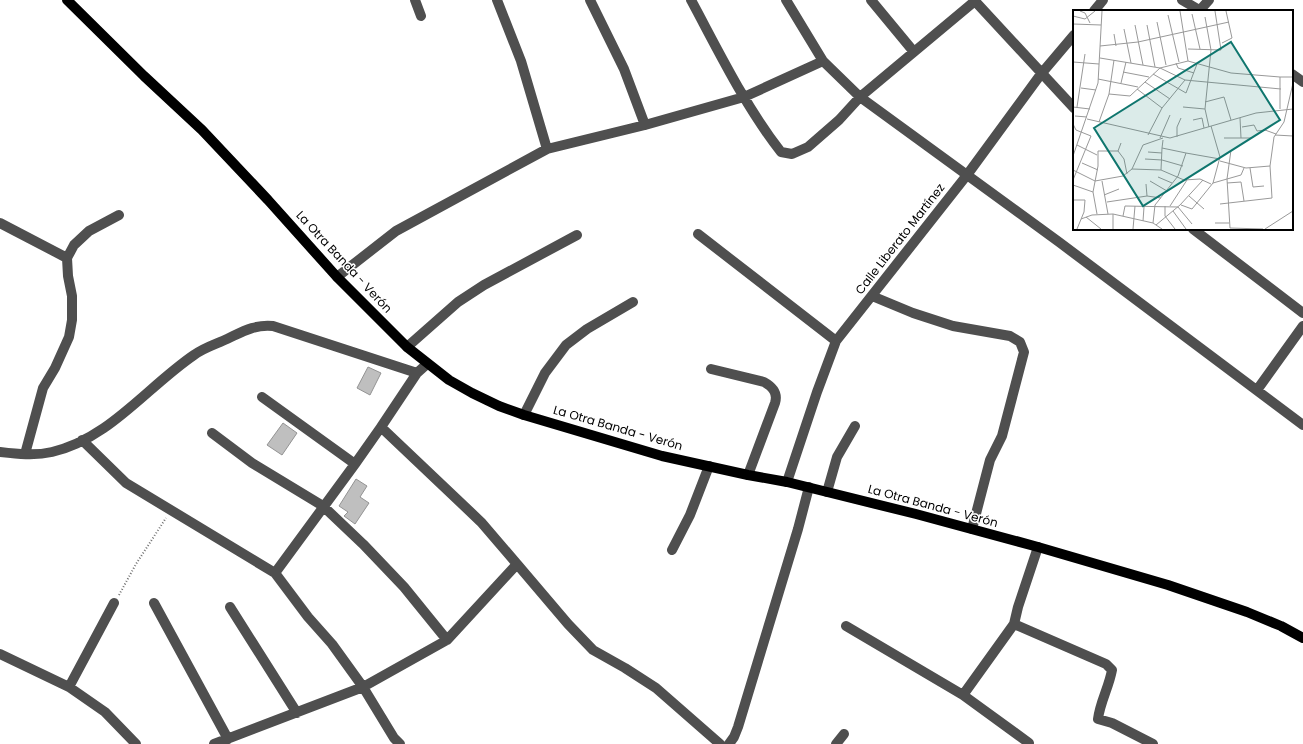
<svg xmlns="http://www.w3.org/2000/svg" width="1303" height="744" font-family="Poppins,sans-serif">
  <rect width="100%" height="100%" fill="#fff"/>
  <path fill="#bfbfbf" stroke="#939393" d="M 368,367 L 381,373 L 370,395 L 357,388 Z
    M 283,423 L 297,433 L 282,455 L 267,445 Z
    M 356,479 L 367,486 L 360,497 L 369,503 L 355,524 L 344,516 L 348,512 L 339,506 Z"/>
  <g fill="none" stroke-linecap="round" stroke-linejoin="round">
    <path stroke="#717171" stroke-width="2" stroke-dasharray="1 2" stroke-linecap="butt" d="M 119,595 L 136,564 L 166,518"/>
    <path stroke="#4f4f4f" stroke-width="10" d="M 415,0 L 421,16
      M 497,0 L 521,61 L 547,149
      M 590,0 L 624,69 L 645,125
      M 691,0 C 719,52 745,106 781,152 L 792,154 L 808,147 L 839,120 L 860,97 L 975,1
      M 786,0 L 823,61
      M 871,0 L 914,52
      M 974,0 L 1074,108
      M 1182,0 L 1201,11
      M 1200,10 L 1209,0
      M 1094,11 L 1103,0
      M 1292,74 L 1303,82
      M 0,223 L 67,258
      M 1193,229 L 1303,313
      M 698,234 L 836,341
      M 337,277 L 396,231 L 547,149 L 645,125 L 744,97 L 823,61 L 860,97 L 1059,242 L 1303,425
      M 872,296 L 913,313 L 953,326 L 1010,336 L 1020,342 L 1024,352 L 1002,436 L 990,460 L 972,529
      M 407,347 L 458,302 L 484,285 L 577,235
      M 711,369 L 764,382 C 773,387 778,393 775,403 L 748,475
      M 1257,390 L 1303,326
      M 262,397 L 355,464
      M 524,415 L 545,373 L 566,345 L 587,329 L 633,302
      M 212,433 L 252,463 L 323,506 L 363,544 L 404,587 L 447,640
      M 82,440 L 126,483 L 275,573 L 308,617 L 332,644 L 363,687 L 394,738 L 400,744
      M 0,452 C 17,454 35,456 52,452 C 109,439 147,387 194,355 C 203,348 216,344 227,339 C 242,332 255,324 273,326 L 417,373 L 427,364
      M 25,454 L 43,388 L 55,368 L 69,337 L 72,320 L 72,296 L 68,276 L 67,258 L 74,245 L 89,231 L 119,215
      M 787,482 L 817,392 L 836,341 L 967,175 L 1041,74 L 1074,35
      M 827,492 L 837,457 L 855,426
      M 672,550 L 690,515 L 709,466
      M 517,564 L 568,624 L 593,650 L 625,668 L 656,688 L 720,744
      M 275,573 L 355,464 L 381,427
      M 154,603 L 228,739
      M 230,607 L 297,713
      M 1014,624 L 1106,664 L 1112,670 C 1109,687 1100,702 1098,719 L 1112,723 L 1153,744
      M 846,626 L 963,695 L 1029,743
      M 0,654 L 69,687 L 105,712 L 136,744
      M 69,687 L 114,603
      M 963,695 L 1014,624 L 1018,607 L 1038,547
      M 214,744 L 363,687 L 447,640 L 517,564 L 481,522 L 381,427 L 417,373
      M 729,744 L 734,737 L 738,727 L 798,529 L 809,487
      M 836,744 L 844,734"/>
    <path stroke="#000" stroke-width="10" d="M 67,0 L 144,76 L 202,130 L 268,200 L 337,277 L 407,347 L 449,380 L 472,393 L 499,406 L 524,415 L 662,456 L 748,475 L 787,482 L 916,514 L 1038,547 L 1168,585 L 1247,612 L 1281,626 L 1303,638"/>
  </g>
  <g text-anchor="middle" stroke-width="3" stroke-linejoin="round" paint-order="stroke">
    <g font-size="12" fill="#000" stroke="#fff">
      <text transform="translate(900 239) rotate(-52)" y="4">Calle Liberato Martínez</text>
      <text transform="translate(344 262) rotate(47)" y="4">La Otra Banda - Verón</text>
      <text transform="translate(618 428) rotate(16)" y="4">La Otra Banda - Verón</text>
      <text transform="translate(933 506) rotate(15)" y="4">La Otra Banda - Verón</text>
    </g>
  </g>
  <g transform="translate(1073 10)">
    <rect width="220" height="220" fill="#fff"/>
    <path fill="none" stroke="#999" stroke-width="1" d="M 7,1 L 12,3 L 17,13M 107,1 L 115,51M 119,4 L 127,39M 95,5 L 106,52M 0,6 L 12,9 L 22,1M 132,7 L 138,40 L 132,99 L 136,117M 84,12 L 93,55M 0,14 L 28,15M 62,15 L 70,55M 74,15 L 82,57M 51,19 L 58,53M 41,24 L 43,36M 149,33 L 159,28 L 153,1M 27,36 L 65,32 L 156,12M 115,39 L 148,40 L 142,1M 27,48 L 87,58 L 112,70M 0,52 L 26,54M 103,53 L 105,58 L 121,63M 50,62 L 76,67M 80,64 L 113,83 L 124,54M 207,67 L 220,67M 25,69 L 65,77M 72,72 L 97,89M 48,73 L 53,52M 8,78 L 23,80M 64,79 L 89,98M 36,84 L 57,86 L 87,58 L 115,51 L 158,63 L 207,67 L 207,99M 132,92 L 151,87 L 158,110M 0,97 L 17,99M 4,97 L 12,44M 110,97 L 132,99M 2,106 L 14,107M 167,108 L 168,128M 14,109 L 97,128 L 183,103 L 220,99M 120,110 L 129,108 L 131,118M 26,112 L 36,84 L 41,50M 0,114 L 3,120 L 18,126 L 0,170M 169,117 L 181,115 L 184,121 L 192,120 L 203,124M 75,125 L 89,98 L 112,70 L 208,79M 202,125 L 220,126M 104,127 L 104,117 L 108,108M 87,128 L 97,105M 151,128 L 178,128M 48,133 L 45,141 L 51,149 L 54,164M 4,135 L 24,145M 158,140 L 154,169 L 157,218 L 190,219M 75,142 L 89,143M 113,143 L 147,149M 0,146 L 25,73 L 29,1M 72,149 L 89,150 L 110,156M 147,151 L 173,158 L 197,156M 9,153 L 25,160M 177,158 L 180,177 L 191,176M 59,159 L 88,160 L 111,170 L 127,169 L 138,174M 0,160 L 22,171 L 50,166 L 59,159 L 70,135 L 90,128M 88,160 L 89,138M 85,167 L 99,173M 29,171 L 35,204M 77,171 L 94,181M 140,173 L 168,165 L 171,158M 154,173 L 168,172 L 171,191M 73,174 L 74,186M 0,175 L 20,182M 31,185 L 46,179M 116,186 L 131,199M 0,190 L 12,190 L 11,202 L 4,219M 34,192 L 74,186 L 88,188M 147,194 L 199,188 L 197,156 L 201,127 L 211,112 L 220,73M 108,195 L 119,199 L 140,173 L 147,147 L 138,116M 92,196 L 92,206 L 102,219M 97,196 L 114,170M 100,201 L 113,219M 24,204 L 20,182 L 25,156 L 25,141 L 45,141M 40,204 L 40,219M 50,206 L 52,196 L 105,197 L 119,214M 13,207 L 28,219M 8,209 L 19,205 L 40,204 L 80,213 L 89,219M 70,211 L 71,197M 80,213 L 82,195 L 105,166 L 113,143 L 89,138 L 90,130M 142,213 L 156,213M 83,215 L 107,195 L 130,170M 60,219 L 62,196M 192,219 L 220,201"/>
    <path fill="#0f766e" fill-opacity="0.15" stroke="#0f766e" stroke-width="2" d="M 158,32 L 207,110 L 70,196 L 21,118 Z"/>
    <rect width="220" height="220" fill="none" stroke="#000" stroke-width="2"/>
  </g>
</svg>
